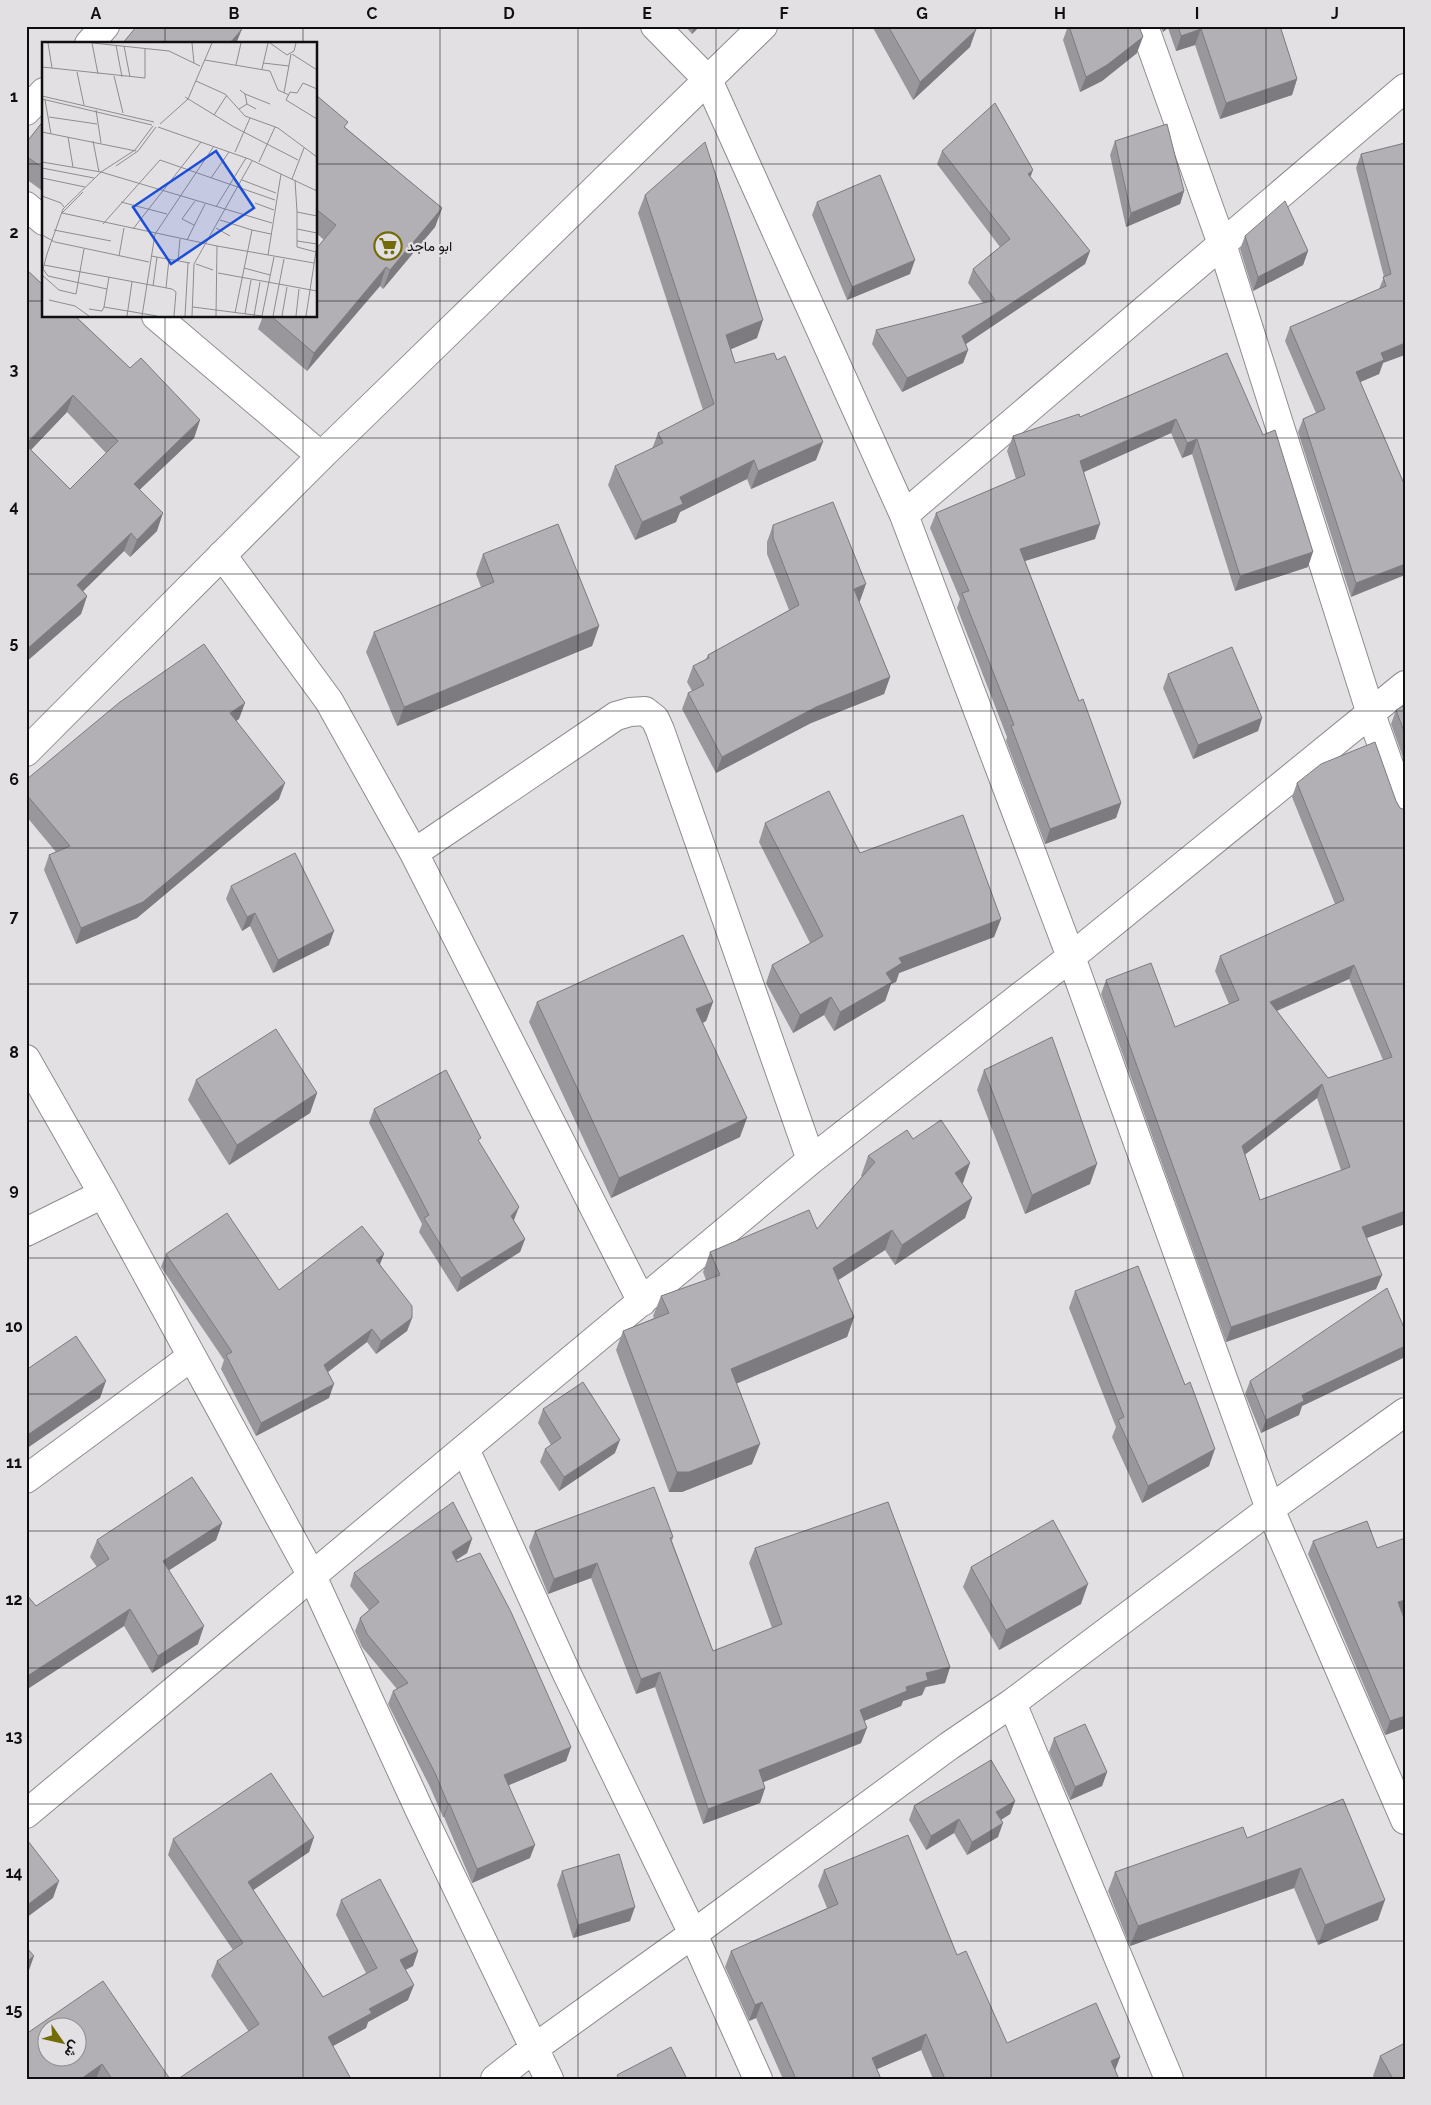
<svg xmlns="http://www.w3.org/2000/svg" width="1431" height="2105" font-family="Raleway,Vazirmatn,sans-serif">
  <rect width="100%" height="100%" fill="#e3e0e4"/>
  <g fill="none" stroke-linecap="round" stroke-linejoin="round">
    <g stroke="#8f8c90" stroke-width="30">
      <path id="minor" d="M 655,26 L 708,80 L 904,515 L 1071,957 L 1270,1509 L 1405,1820
        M 1144,26 L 1222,244 L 1371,714 L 1405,810
        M 89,44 L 105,26
        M 26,111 L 44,92
        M 26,206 L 44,221
        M 156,316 L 321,456
        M 904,515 L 1405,88
        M 222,555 L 329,701 L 414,853 L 642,1302
        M 414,853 L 616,716 L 630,712 L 645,711 L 655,719 L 660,730 L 811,1160
        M 26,1059 L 103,1194 L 312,1576 L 419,1809 L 549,2079
        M 26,1232 L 103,1194
        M 465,1449 L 567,1674 L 693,1934 L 758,2079
        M 26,1479 L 191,1357
        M 1012,1703 L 1169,2079
        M 26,1814 L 811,1160 L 1071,957 L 1405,685
        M 495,2079 L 533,2049 L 693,1934 L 949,1746 L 1012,1703 L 1270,1509 L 1405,1412"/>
    </g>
    <g stroke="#8f8c90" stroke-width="30">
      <path id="tertiary" d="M 26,752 L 321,456 L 763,26"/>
    </g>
    <use href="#minor" stroke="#fff" stroke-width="28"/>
    <use href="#tertiary" stroke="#fff" stroke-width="28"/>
  </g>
  <path fill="#9a979c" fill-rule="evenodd" d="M 685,26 L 700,26 L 692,34 Z
    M 872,26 L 974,26 L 970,47 L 913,100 Z
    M 1068,26 L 1139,26 L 1137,53 L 1102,81 L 1080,92 L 1063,40 Z
    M 1160,26 L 1280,26 L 1297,79 L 1292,95 L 1220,119 L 1195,45 L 1176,51 L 1168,28 L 1163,32 Z
    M 316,95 L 346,128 L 442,208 L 435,227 L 383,289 L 380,286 L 307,371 L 258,329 L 263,316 L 316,316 L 324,240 L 316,233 Z
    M 44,120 L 44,192 L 26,179 L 26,143 Z
    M 1115,141 L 1184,191 L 1180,204 L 1126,227 L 1110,155 Z
    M 1405,143 L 1383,363 L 1379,374 L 1360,382 L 1405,486 L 1351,597 L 1298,432 L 1303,419 L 1316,413 L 1285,341 L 1290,327 L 1379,289 L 1384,277 L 1356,168 L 1361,154 Z
    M 942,151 L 1030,177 L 1090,251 L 1085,264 L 966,344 L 968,350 L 963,363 L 902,392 L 872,344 L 876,330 L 983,303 L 968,283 L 973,269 L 1000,247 L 937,164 Z
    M 645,195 L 757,338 L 731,349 L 735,363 L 777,360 L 816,460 L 751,489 L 747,479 L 680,512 L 676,522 L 635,540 L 608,485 L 615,466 L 652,449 L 658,433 L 703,410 L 638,213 Z
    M 817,202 L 910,274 L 847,300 L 812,215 Z
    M 1245,236 L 1308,251 L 1303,265 L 1253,291 L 1240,249 Z
    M 26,269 L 130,368 L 200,420 L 194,438 L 140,489 L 157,531 L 130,557 L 124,551 L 83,591 L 87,596 L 81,614 L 26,662 ZM 67,412 L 106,453 L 70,489 L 31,450 Z
    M 1227,353 L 1308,567 L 1235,591 L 1192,454 L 1182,458 L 1171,433 L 1084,472 L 1095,539 L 1025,561 L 1079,701 L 1121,803 L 1116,818 L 1045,844 L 1006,741 L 1007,737 L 957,608 L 960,599 L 930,528 L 936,513 L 1016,479 L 1007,451 L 1013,436 L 1080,417 Z
    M 773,525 L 860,601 L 859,601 L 890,677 L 884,694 L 811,723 L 716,773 L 682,709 L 688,693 L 692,691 L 687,682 L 693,666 L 706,659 L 708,655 L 789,610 L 767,554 L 767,542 Z
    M 483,554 L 599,626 L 592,646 L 397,726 L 366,652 L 374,632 L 481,587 L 476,574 Z
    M 1168,674 L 1262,718 L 1258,731 L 1193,759 L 1163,688 Z
    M 1405,705 L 1405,763 L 1391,724 L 1396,710 Z
    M 239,719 L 236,721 L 279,799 L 137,918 L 76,944 L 44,870 L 49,855 L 56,852 L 26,816 L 26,780 Z
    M 1297,783 L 1396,801 L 1400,808 L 1405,810 L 1405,1224 L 1366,1238 L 1382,1275 L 1376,1289 L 1226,1342 L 1101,994 L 1106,980 L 1175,1027 L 1229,1004 L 1215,971 L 1220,956 L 1335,904 L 1292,797 ZM 1349,979 L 1383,1060 L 1328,1078 L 1277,1011 ZM 1317,1098 L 1341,1170 L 1260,1200 L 1245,1154 Z
    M 765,823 L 860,853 L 1001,919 L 994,937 L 899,973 L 896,982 L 891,984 L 885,1001 L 834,1031 L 824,1015 L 793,1033 L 766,983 L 772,965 L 810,943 L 759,842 Z
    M 231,886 L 329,945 L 273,973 L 250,926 L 242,931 L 226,899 Z
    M 537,1002 L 713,1002 L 706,1021 L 703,1023 L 740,1137 L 611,1198 L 529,1022 Z
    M 984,1070 L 1090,1184 L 1025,1214 L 977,1090 Z
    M 196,1080 L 317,1093 L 310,1113 L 229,1165 L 188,1100 Z
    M 374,1109 L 480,1143 L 514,1220 L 514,1221 L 525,1239 L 520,1252 L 457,1292 L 419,1232 L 422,1224 L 369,1123 Z
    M 913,1139 L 970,1163 L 962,1183 L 972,1198 L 965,1218 L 895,1265 L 885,1250 L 838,1280 L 854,1317 L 847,1337 L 736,1383 L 752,1464 L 682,1492 L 669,1492 L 616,1350 L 623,1331 L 654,1318 L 653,1316 L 661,1296 L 706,1280 L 703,1272 L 710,1252 L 817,1229 L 862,1177 L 861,1176 L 868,1156 Z
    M 166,1254 L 279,1290 L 380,1264 L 412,1318 L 407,1331 L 376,1354 L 367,1342 L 327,1372 L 329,1398 L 256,1436 L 221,1369 L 224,1360 L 161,1267 Z
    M 1075,1291 L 1209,1466 L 1142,1503 L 1112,1437 L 1116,1427 L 1069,1308 Z
    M 1405,1330 L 1405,1357 L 1302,1406 L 1299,1415 L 1261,1433 L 1245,1394 L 1250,1381 Z
    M 543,1409 L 615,1453 L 559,1491 L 540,1462 L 545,1449 L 551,1445 L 538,1423 Z
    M 222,1523 L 216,1540 L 169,1570 L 198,1644 L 152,1673 L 124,1626 L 26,1690 L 26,1594 L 36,1606 L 97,1567 L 90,1557 L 97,1540 Z
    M 535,1531 L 673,1537 L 672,1541 L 713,1651 L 772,1628 L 749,1563 L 755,1548 L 950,1667 L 945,1683 L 926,1687 L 922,1695 L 903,1701 L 901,1706 L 864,1721 L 861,1743 L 763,1782 L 765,1788 L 760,1803 L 703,1824 L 655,1687 L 636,1694 L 591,1578 L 548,1594 L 529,1547 Z
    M 472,1539 L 467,1553 L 456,1560 L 571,1747 L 566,1761 L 509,1785 L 530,1858 L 472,1883 L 444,1817 L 443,1817 L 430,1787 L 388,1704 L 393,1691 L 397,1689 L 362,1647 L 355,1631 L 360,1618 L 369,1610 L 350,1586 L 354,1573 Z
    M 1313,1541 L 1377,1548 L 1402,1613 L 1405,1728 L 1385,1735 L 1308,1554 Z
    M 971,1567 L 1081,1604 L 999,1650 L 963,1587 Z
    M 1054,1738 L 1107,1772 L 1102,1786 L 1070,1800 L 1049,1752 Z
    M 1343,1799 L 1378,1920 L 1318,1945 L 1294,1888 L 1130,1946 L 1108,1891 L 1115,1872 L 1247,1838 Z
    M 1015,1801 L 1010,1814 L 1001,1820 L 998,1837 L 967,1855 L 954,1833 L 926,1850 L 909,1820 L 914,1806 Z
    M 314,1837 L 309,1852 L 253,1890 L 323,1997 L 366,1973 L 336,1915 L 341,1900 L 418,1951 L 413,1966 L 405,1970 L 408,2000 L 368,2022 L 366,2028 L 333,2046 L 249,2032 L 211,1976 L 217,1961 L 233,1950 L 168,1855 L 173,1839 Z
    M 824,1870 L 957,1955 L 1007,2043 L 1120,2057 L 1115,2070 L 1119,2079 L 933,2079 L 921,2050 L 877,2069 L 881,2079 L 783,2079 L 756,2018 L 749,2021 L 725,1967 L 731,1951 L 827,1908 L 818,1886 Z
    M 562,1871 L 630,1921 L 573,1938 L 557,1885 Z
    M 26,2034 L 170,2079 L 26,2079 Z
    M 1380,2056 L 1405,2079 L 1375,2079 L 1373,2076 Z"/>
  <path fill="#7d7b7f" d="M 694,26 L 700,26 L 692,34 Z
    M 1165,26 L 1169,26 L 1168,28 L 1163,32 Z
    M 242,29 L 236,44 L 229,44 Z
    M 1201,29 L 1195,45 L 1176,51 L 1181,36 Z
    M 976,30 L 970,47 L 913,100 L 920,82 Z
    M 1143,37 L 1137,53 L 1102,81 L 1080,92 L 1086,77 Z
    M 1297,79 L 1292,95 L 1220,119 L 1226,103 Z
    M 1033,170 L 1028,184 L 1028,174 Z
    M 1184,191 L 1180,204 L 1126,227 L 1131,213 Z
    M 442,208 L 435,227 L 383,289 L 390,270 Z
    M 1090,251 L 1085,264 L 957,350 L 962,336 Z
    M 1308,251 L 1303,265 L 1253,291 L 1258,277 Z
    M 915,260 L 910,274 L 847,300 L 852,287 Z
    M 386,267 L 380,286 L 307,371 L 314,353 Z
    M 763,320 L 757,338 L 720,354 L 726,335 Z
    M 1405,343 L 1405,355 L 1383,363 L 1379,374 L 1351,386 L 1356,372 L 1381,353 Z
    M 968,350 L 963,363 L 902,392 L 907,378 Z
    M 73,395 L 67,412 L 26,455 L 26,444 Z
    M 1176,419 L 1171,433 L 1075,476 L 1080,461 Z
    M 200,420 L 194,438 L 128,501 L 134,484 Z
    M 1197,439 L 1192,454 L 1182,458 L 1187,443 Z
    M 823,442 L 816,460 L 751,489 L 758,471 Z
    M 754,460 L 747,479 L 680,512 L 676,522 L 635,540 L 642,522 L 680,497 Z
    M 163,513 L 157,531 L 130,557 L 137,540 Z
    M 1100,524 L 1095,539 L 1015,564 L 1020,549 Z
    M 131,533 L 124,551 L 71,603 L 77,585 Z
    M 1313,552 L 1308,567 L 1235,591 L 1240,576 Z
    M 1405,564 L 1405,575 L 1351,597 L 1356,583 Z
    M 866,584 L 860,601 L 848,605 L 854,589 Z
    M 87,596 L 81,614 L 26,662 L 26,650 Z
    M 599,626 L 592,646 L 397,726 L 404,707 Z
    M 890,677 L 884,694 L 811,723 L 716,773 L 722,757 L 816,707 Z
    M 245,703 L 239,719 L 224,729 L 230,713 Z
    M 1262,718 L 1258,731 L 1193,759 L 1198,745 Z
    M 285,783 L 279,799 L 137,918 L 76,944 L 81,928 Z
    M 1121,803 L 1116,818 L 1045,844 L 1050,829 Z
    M 255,913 L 250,926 L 242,931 L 247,917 Z
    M 1001,919 L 994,937 L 899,973 L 896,982 L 891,984 L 885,1001 L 834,1031 L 840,1012 L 886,973 L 899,958 Z
    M 334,931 L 329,945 L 273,973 L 278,960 Z
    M 1354,965 L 1349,979 L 1264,1016 L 1270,1002 Z
    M 831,997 L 824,1015 L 793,1033 L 800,1015 Z
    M 713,1002 L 706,1021 L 689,1029 L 696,1009 Z
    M 1322,1084 L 1317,1098 L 1237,1161 L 1242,1146 Z
    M 317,1093 L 310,1113 L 229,1165 L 237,1145 Z
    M 747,1118 L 740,1137 L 611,1198 L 619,1178 Z
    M 970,1163 L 963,1183 L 948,1193 L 955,1173 Z
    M 1097,1164 L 1090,1184 L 1025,1214 L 1032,1195 Z
    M 972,1198 L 965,1218 L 895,1265 L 902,1245 Z
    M 519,1207 L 514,1220 L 506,1229 L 511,1216 Z
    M 1405,1211 L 1405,1224 L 1356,1242 L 1362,1227 Z
    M 892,1230 L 885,1250 L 826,1288 L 833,1268 Z
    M 525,1239 L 520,1252 L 457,1292 L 461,1278 Z
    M 384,1254 L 379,1267 L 376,1260 Z
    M 1382,1275 L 1376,1289 L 1226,1342 L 1231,1327 Z
    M 854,1317 L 847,1337 L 724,1389 L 731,1369 Z
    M 412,1318 L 407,1331 L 376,1354 L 381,1341 Z
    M 372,1329 L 367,1342 L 319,1379 L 324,1365 Z
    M 1405,1346 L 1405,1357 L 1302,1406 L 1299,1415 L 1261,1433 L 1266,1420 L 1302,1395 Z
    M 106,1381 L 100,1398 L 26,1449 L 26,1436 Z
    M 334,1384 L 329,1398 L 256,1436 L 261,1423 Z
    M 620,1440 L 615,1453 L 559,1491 L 564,1477 Z
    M 760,1444 L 752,1464 L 682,1492 L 669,1492 L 677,1472 Z
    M 1215,1449 L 1209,1466 L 1142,1503 L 1148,1486 Z
    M 222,1523 L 216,1540 L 157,1578 L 163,1561 Z
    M 472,1539 L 467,1553 L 447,1566 L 452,1552 Z
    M 597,1563 L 591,1578 L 548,1594 L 554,1579 Z
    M 1088,1584 L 1081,1604 L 999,1650 L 1006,1630 Z
    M 1405,1600 L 1405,1612 L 1393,1616 L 1398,1602 Z
    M 130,1609 L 124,1626 L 26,1690 L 26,1677 Z
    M 204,1626 L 198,1644 L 152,1673 L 158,1656 Z
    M 950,1667 L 945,1683 L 925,1687 L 922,1695 L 903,1701 L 901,1706 L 854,1725 L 860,1710 L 906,1687 L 926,1673 Z
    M 660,1672 L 655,1687 L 636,1694 L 641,1679 Z
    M 1405,1716 L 1405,1728 L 1385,1735 L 1390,1721 Z
    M 867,1728 L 861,1743 L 754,1786 L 759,1770 Z
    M 29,1737 L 26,1746 L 26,1739 Z
    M 571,1747 L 566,1761 L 500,1789 L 504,1775 Z
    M 1107,1772 L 1102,1786 L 1070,1800 L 1075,1787 Z
    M 765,1788 L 760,1803 L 703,1824 L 708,1809 Z
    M 1015,1801 L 1010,1814 L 991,1826 L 996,1812 Z
    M 449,1803 L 444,1817 L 443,1817 L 448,1804 Z
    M 959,1819 L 954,1833 L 926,1850 L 931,1836 Z
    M 1003,1823 L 998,1837 L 967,1855 L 972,1842 Z
    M 314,1837 L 309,1852 L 243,1897 L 248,1882 Z
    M 535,1845 L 530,1858 L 472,1883 L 477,1869 Z
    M 1301,1868 L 1294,1888 L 1130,1946 L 1138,1926 Z
    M 59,1881 L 53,1898 L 26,1918 L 26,1906 Z
    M 1385,1900 L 1378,1920 L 1318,1945 L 1325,1925 Z
    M 635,1907 L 630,1921 L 573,1938 L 578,1925 Z
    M 418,1951 L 413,1966 L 395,1975 L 400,1960 Z
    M 34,1956 L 28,1973 L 26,1975 L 26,1962 Z
    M 414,1985 L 408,2000 L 368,2022 L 366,2028 L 322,2052 L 328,2037 L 369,2009 Z
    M 762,2002 L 756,2018 L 749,2021 L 755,2005 Z
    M 926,2034 L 921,2050 L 866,2074 L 872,2058 Z
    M 1120,2057 L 1114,2073 L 1111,2061 Z
    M 102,2064 L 96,2079 L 81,2079 Z"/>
  <path fill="#b3b0b5" stroke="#7d7b7f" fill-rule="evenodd" d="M 137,26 L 238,26 L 242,29 L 229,44 L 122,44 Z
    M 888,26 L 974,26 L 976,30 L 920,82 Z
    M 1069,26 L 1139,26 L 1143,37 L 1107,65 L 1086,77 Z
    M 1178,26 L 1280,26 L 1297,79 L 1226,103 L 1201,29 L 1181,36 Z
    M 316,95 L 348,122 L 344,127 L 442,208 L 390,270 L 386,267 L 314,353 L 271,316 L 316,316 L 316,249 L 336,225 L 316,209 Z
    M 995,103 L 1033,170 L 1028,174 L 1090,251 L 962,336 L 968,350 L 907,378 L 876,330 L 995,300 L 973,269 L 1010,239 L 942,151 Z
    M 44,120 L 44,169 L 26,156 L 26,143 Z
    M 1167,124 L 1184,191 L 1131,213 L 1115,141 Z
    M 705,142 L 763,320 L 726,335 L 735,363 L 774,353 L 777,360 L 785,356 L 823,442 L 758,471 L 754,460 L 680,497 L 683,504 L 642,522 L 615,466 L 663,443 L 658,433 L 714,404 L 645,195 Z
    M 1405,143 L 1405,343 L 1381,353 L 1384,360 L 1356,372 L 1405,486 L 1405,564 L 1356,583 L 1303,419 L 1325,409 L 1290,327 L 1386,286 L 1383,277 L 1391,274 L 1361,154 Z
    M 880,175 L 915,260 L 852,287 L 817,202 Z
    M 1285,201 L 1308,251 L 1258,277 L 1245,236 Z
    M 26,269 L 44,286 L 44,316 L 75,316 L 130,368 L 141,358 L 200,420 L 134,484 L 163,513 L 137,540 L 131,533 L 77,585 L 87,596 L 26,650 L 26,445 L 70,489 L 118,441 L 73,395 L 26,444 Z
    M 1227,353 L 1263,435 L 1275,430 L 1313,552 L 1240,576 L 1197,439 L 1187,443 L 1176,419 L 1080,461 L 1100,524 L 1020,549 L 1079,701 L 1083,699 L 1121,803 L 1050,829 L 1011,726 L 1014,725 L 962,593 L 969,591 L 936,513 L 1025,475 L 1013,436 L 1079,414 L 1080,417 Z
    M 833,502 L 866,584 L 854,589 L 890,677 L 816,707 L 722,757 L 688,693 L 704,685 L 693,666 L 709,658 L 708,655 L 799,605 L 773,538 L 773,525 Z
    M 558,524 L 599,626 L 404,707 L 374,632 L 494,582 L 483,554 Z
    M 204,644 L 245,703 L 230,713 L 285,783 L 143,902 L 81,928 L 49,855 L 70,846 L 26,794 L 26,780 L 120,702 Z
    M 1232,647 L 1262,718 L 1198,745 L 1168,674 Z
    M 1405,705 L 1405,734 L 1396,710 Z
    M 1375,742 L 1396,801 L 1400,808 L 1405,810 L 1405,1211 L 1362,1227 L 1382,1275 L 1231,1327 L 1106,980 L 1151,963 L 1175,1027 L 1239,1000 L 1220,956 L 1344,900 L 1297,783 L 1321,764 ZM 1354,965 L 1392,1057 L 1328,1078 L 1270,1002 ZM 1322,1084 L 1350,1167 L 1260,1200 L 1242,1146 Z
    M 829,791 L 860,853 L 963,815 L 1001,919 L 899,958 L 902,963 L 886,973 L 892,982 L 840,1012 L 831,997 L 800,1015 L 772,965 L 823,936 L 765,823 Z
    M 295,853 L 334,931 L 278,960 L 255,913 L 247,917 L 231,886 Z
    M 683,935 L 713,1002 L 696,1009 L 747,1118 L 619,1178 L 537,1002 Z
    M 276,1029 L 317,1093 L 237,1145 L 196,1080 Z
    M 1052,1037 L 1097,1164 L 1032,1195 L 984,1070 Z
    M 446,1070 L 481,1138 L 478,1140 L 519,1207 L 511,1216 L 525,1239 L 461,1278 L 424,1218 L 429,1215 L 374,1109 Z
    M 941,1120 L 970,1163 L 955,1173 L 972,1198 L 902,1245 L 892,1230 L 833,1268 L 854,1317 L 731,1369 L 760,1444 L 689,1472 L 677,1472 L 623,1331 L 669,1313 L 661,1296 L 720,1275 L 710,1252 L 809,1210 L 817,1229 L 875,1162 L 868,1156 L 907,1130 L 913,1139 Z
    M 227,1213 L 279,1290 L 362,1226 L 384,1254 L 376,1260 L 412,1306 L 412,1318 L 381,1341 L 372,1329 L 324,1365 L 334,1384 L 261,1423 L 226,1355 L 232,1352 L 166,1254 Z
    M 1138,1266 L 1185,1385 L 1190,1382 L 1215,1449 L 1148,1486 L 1118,1420 L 1124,1417 L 1075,1291 Z
    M 1387,1288 L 1405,1330 L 1405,1346 L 1302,1395 L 1304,1401 L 1266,1420 L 1250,1381 Z
    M 76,1336 L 106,1381 L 26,1436 L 26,1370 Z
    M 583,1382 L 620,1440 L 564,1477 L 545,1449 L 561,1438 L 543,1409 Z
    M 192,1477 L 222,1523 L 163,1561 L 204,1626 L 158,1656 L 130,1609 L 26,1677 L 26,1594 L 36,1606 L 109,1559 L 97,1540 Z
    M 654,1487 L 673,1537 L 670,1538 L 713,1651 L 782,1624 L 755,1548 L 888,1502 L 950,1667 L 926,1673 L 928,1680 L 906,1687 L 907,1691 L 860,1710 L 867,1728 L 759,1770 L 765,1788 L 708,1809 L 660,1672 L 641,1679 L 597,1563 L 554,1579 L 535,1531 Z
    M 453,1502 L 472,1539 L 452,1552 L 457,1562 L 480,1553 L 511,1612 L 571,1747 L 504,1775 L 535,1845 L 477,1869 L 449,1803 L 448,1804 L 435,1773 L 393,1691 L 408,1683 L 367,1634 L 360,1618 L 379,1602 L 354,1573 Z
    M 1053,1520 L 1088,1584 L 1006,1630 L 971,1567 Z
    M 1367,1521 L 1377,1548 L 1405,1538 L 1405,1600 L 1398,1602 L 1405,1621 L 1405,1716 L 1390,1721 L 1313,1541 Z
    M 1085,1724 L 1107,1772 L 1075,1787 L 1054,1738 Z
    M 26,1732 L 29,1737 L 26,1739 Z
    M 991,1760 L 1015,1801 L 996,1812 L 1003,1823 L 972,1842 L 959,1819 L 931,1836 L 914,1806 Z
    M 271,1773 L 314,1837 L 248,1882 L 323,1997 L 377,1968 L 341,1900 L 380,1879 L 418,1951 L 400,1960 L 414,1985 L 369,2009 L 372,2013 L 328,2037 L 351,2079 L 178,2079 L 259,2024 L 217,1961 L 243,1943 L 173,1839 Z
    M 1343,1799 L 1385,1900 L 1325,1925 L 1301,1868 L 1138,1926 L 1115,1872 L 1243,1827 L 1247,1838 Z
    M 908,1835 L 957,1955 L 966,1951 L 1007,2043 L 1096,2003 L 1120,2057 L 1111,2061 L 1119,2079 L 945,2079 L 926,2034 L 872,2058 L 881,2079 L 796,2079 L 762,2002 L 755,2005 L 731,1951 L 838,1904 L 824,1870 Z
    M 28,1841 L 59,1881 L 26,1906 L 26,1842 Z
    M 619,1854 L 635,1907 L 578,1925 L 562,1871 Z
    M 26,1947 L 34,1956 L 26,1962 Z
    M 103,1981 L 170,2079 L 112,2079 L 102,2064 L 81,2079 L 26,2079 L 26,2034 ZM 48,2028 L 78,2028 L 78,2058 L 48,2058 Z
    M 1405,2043 L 1405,2079 L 1393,2079 L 1380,2056 Z
    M 671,2047 L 687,2079 L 619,2079 L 617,2075 Z"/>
  <path fill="none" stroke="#0f0e10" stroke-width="1" stroke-opacity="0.55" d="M 165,26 L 165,44M 303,26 L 303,44M 440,26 L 440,2079M 578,26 L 578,2079M 716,26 L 716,2079M 853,26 L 853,2079M 991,26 L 991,2079M 1128,26 L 1128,2079M 1266,26 L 1266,2079M 26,164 L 44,164M 316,164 L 1405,164M 26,301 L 44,301M 316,301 L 1405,301M 165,316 L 165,2079M 303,316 L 303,2079M 26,438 L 1405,438M 26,574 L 1405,574M 26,711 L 1405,711M 26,848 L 1405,848M 26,984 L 1405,984M 26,1121 L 1405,1121M 26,1258 L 1405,1258M 26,1394 L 1405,1394M 26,1531 L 1405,1531M 26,1668 L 1405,1668M 26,1804 L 1405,1804M 26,1941 L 1405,1941"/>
  <defs>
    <g id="supermarket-ring" transform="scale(1.4375)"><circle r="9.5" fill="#e3e0e4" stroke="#726b07" stroke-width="1.5"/><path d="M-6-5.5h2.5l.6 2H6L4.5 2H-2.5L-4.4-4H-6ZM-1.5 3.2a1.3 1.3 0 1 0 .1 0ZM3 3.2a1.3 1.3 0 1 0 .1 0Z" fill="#726b07"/></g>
  </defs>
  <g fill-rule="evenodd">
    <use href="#supermarket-ring" x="388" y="246"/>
  </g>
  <g text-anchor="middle" stroke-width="4.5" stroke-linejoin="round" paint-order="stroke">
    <g font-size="14" fill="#0f0e10" stroke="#e3e0e4" text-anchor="start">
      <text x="407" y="251">ابو ماجد</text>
    </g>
  </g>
  <g transform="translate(42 42)">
    <rect width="275" height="275" fill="#e3e0e4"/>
    <path fill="none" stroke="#8e8c8f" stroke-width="1" d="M 6,1 L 10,26M 50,1 L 56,32M 51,1 L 127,9 L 158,24M 150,1 L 152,21M 228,1 L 245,13 L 252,9 L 254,1M 74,3 L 80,35M 82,4 L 88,35M 250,12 L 275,28M 163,18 L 228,29 L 236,48 L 247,53M 221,21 L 247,24M 194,23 L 199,1M 0,25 L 103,36 L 103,6M 220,27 L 226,1M 35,30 L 42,63M 72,34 L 81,71M 154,39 L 183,52 L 203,74 L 236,86 L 275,115M 198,48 L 203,52 L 205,62M 242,51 L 249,12M 203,52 L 228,62M 0,54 L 112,80M 143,55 L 192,85 L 256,118M 0,57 L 110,83M 3,58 L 9,92M 197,67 L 205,62 L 214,67M 54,68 L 59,101M 172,73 L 185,53M 7,75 L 55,82M 275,77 L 244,58 L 248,50 L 255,51 L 261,41 L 275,47M 118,82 L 146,57 L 170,1M 116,85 L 207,117 L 275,149M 0,90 L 94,109M 26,95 L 31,125M 51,99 L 57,130M 193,110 L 208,76M 0,120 L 59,130 L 230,181M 217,120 L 233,85M 74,124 L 96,109 L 114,85M 0,126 L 52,136M 0,136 L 43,145M 169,136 L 187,110M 250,137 L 262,106M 200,138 L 234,151M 253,138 L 255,170 L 275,174M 0,154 L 19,161 L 22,165M 79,160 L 125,172M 213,161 L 232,168M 174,165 L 204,116M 255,170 L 255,205 L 274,210M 20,171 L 175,204 L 272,221M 20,171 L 41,150M 178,178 L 210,188M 61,182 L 118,118 L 233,158M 152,183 L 140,177 L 153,159M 174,186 L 188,194M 91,187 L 159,100M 255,187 L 275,191M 12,188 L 69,199M 0,193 L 13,200 L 107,220M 145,198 L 163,162M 255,199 L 275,202M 226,213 L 239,132M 77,214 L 82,186M 109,214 L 148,221M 136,219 L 138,197M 154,222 L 171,228M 2,223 L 130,247 L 134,250 L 132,274M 202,226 L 228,233M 176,231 L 275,249M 0,233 L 17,248 L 34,252 L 42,207M 111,244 L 115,215M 124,246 L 127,217M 65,247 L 6,234 L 1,227 L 5,212 L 21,167 L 59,130 L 93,108 L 111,84M 7,258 L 33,264 L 47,274M 62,265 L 67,235M 151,265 L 220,274M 47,267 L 60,269 L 62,265 L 115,274M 193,271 L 210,188 L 229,192M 203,272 L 209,238M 85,274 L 90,240M 100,274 L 113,192 L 172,104M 143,274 L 146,221M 150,274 L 152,222 L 210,119M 174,274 L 175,204M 212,274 L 218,240M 220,274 L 232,215M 231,274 L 242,217M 240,274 L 245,245M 254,274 L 257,247M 264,274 L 275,203"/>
    <path fill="#1d4ed8" fill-opacity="0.15" stroke="#1d4ed8" stroke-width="2.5" d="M 174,109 L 212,166 L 129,222 L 91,165 Z"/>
    <rect width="275" height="275" fill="none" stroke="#0f0e10" stroke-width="2.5"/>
  </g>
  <rect width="1431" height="2105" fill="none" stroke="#e3e0e4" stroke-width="55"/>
  <g transform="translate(62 2042) rotate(124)"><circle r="24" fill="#e3e0e4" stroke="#8e8c8f"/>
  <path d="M0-4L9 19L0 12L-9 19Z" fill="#726b07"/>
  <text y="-8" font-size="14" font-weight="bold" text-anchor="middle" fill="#0f0e10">ش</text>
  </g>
  <rect x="28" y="28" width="1376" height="2050" fill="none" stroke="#0f0e10" stroke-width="2"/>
  <g font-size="16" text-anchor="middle" font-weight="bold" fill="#0f0e10">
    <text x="96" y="19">A</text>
    <text x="234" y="19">B</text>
    <text x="372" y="19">C</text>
    <text x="509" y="19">D</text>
    <text x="647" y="19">E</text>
    <text x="784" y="19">F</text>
    <text x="922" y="19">G</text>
    <text x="1060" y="19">H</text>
    <text x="1197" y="19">I</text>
    <text x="1335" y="19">J</text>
    <text x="14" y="102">1</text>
    <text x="14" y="238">2</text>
    <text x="14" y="375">3</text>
    <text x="14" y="512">4</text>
    <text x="14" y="648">5</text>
    <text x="14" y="785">6</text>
    <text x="14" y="922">7</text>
    <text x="14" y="1058">8</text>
    <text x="14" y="1195">9</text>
    <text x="14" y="1332">10</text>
    <text x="14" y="1468">11</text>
    <text x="14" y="1605">12</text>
    <text x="14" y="1742">13</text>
    <text x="14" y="1878">14</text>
    <text x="14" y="2015">15</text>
  </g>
</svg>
